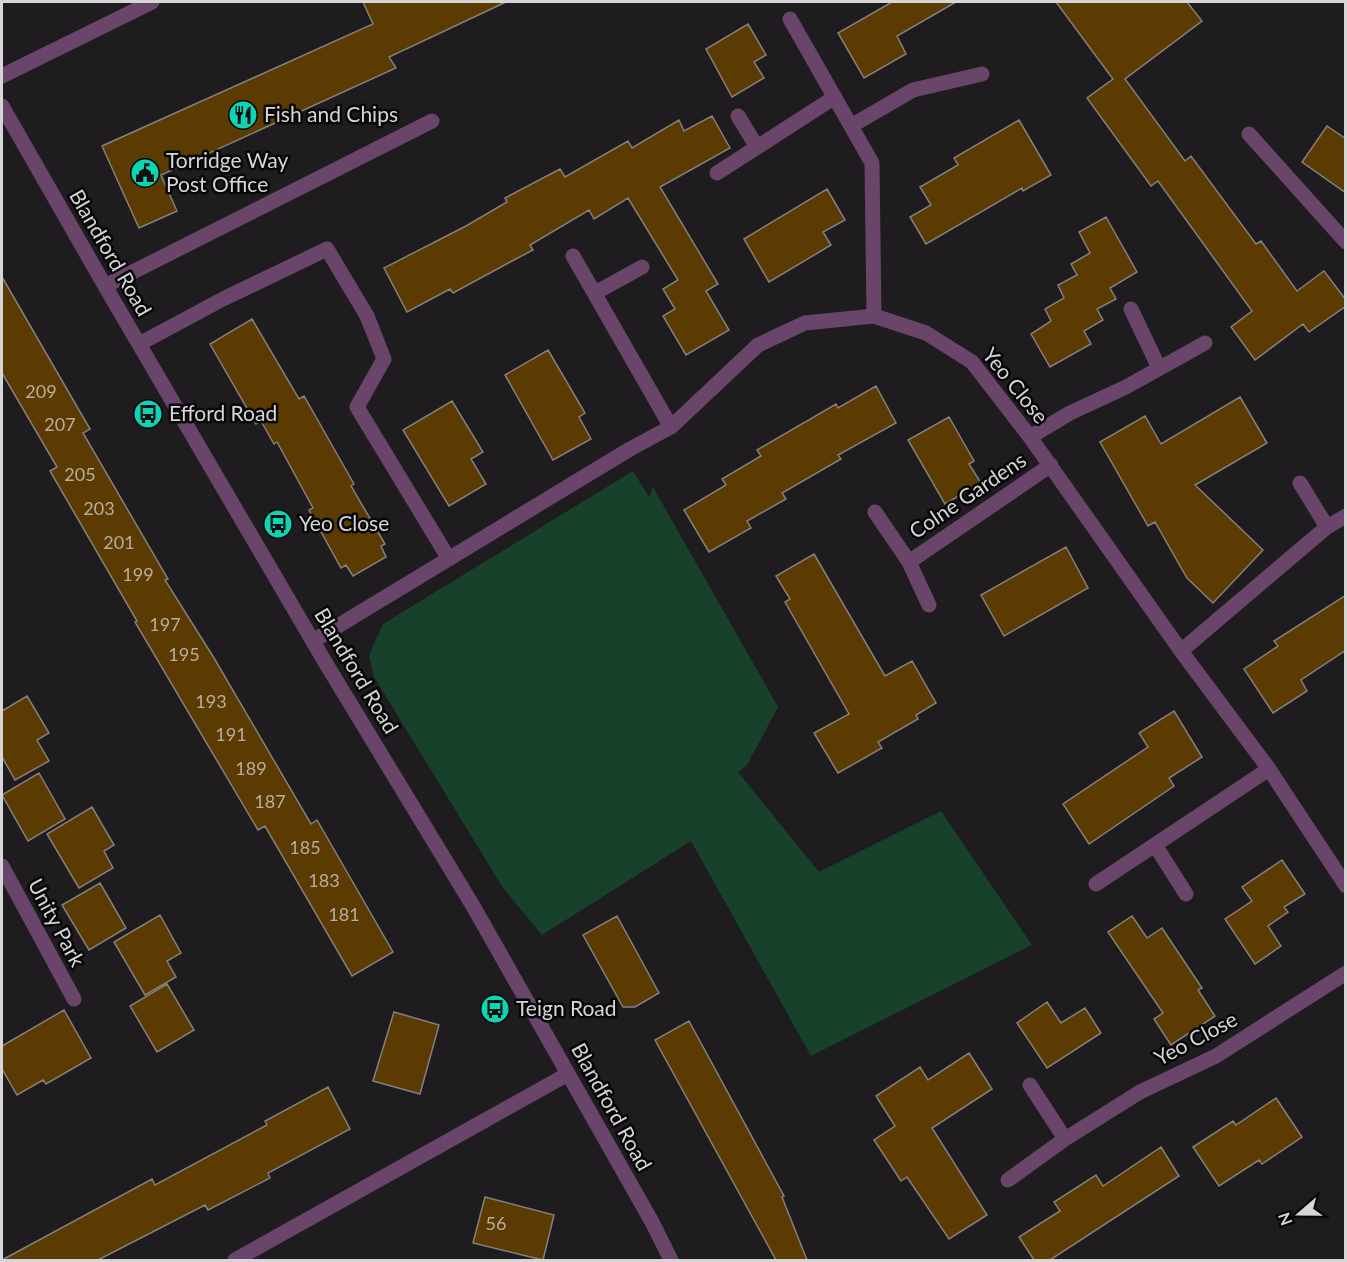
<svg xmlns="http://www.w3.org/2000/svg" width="1347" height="1262" font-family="Lato,sans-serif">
  <rect width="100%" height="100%" fill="#1e1c1f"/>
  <path fill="#17412a" d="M 633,471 L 649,497 L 653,487 L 778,707 L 747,765 L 738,772 L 819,872 L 941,811 L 1032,945 L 811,1056 L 691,841 L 542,935 L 503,888 L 374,677 L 369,655 L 383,624 Z"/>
  <path fill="#5b3b01" stroke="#83807d" stroke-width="1.5" d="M 363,2 L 506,2 L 389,57 L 396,68 L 161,175 L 177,211 L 139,228 L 102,146 L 373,24 Z
    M 892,2 L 956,2 L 897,36 L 906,54 L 864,78 L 838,33 Z
    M 1056,2 L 1187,2 L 1202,21 L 1125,79 L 1185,161 L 1191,156 L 1256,244 L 1261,241 L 1297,291 L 1324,271 L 1346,300 L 1346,306 L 1309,332 L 1303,324 L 1255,360 L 1231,327 L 1252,311 L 1158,181 L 1151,186 L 1087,98 L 1113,79 Z
    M 748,24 L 766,55 L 754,62 L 764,78 L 732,97 L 706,49 Z
    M 712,116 L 730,148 L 660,187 L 718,284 L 706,291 L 729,330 L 686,355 L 663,316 L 675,309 L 663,289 L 678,280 L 628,198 L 594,219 L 589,210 L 530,245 L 533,250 L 512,261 L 453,293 L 450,289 L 407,312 L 384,268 L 466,226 L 507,202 L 505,198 L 560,169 L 565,177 L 628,141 L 632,148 L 679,120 L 684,131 Z
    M 1019,120 L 1051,175 L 1023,191 L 1022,188 L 926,244 L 910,217 L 931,205 L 920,187 L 958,165 L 954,158 Z
    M 1327,126 L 1346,139 L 1346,193 L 1302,162 Z
    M 827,189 L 845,220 L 823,232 L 831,245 L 769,282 L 744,239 Z
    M 1106,217 L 1137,272 L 1110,288 L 1116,299 L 1097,309 L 1103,320 L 1084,331 L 1091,344 L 1050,367 L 1031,334 L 1051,321 L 1045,309 L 1064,298 L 1058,285 L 1077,275 L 1071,264 L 1090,253 L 1079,232 Z
    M 2,277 L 90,429 L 83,433 L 168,579 L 165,580 L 214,658 L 311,824 L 317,820 L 393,952 L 352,976 L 265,826 L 258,830 L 135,622 L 137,621 L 50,471 L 57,467 L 2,373 Z
    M 252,319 L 299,399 L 304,396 L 354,484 L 351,486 L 385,544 L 381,546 L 386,557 L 353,576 L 346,565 L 341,568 L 309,510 L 313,508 L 277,442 L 274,444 L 261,421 L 256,424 L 210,344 Z
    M 548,350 L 585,413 L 579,417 L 591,439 L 553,460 L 505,375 Z
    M 876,386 L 896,423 L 838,455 L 841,459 L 782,493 L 786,499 L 747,521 L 751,528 L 709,552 L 684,510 L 726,485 L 722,479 L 761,456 L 757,450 L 836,404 L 838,408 Z
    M 1240,397 L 1267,443 L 1195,485 L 1263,550 L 1213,603 L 1187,578 L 1155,522 L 1148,526 L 1100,442 L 1145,416 L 1161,444 Z
    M 452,401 L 483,452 L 471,459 L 486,484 L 449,506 L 403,430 Z
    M 949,417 L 974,461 L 969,464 L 981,483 L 945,504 L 908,440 Z
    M 1066,547 L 1088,588 L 1004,636 L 981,595 Z
    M 814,554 L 885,676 L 912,661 L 936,703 L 916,715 L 918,719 L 878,742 L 882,748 L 838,773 L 814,733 L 849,714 L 785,602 L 790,599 L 776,576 Z
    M 1346,595 L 1346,650 L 1301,680 L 1307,691 L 1273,713 L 1244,669 L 1278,646 L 1274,641 Z
    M 27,696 L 49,733 L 37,740 L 49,761 L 15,780 L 2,757 L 2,711 Z
    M 1174,711 L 1202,757 L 1169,778 L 1174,786 L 1089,844 L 1063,804 L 1148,747 L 1139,733 Z
    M 39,773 L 65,819 L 28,841 L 2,795 Z
    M 92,807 L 114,845 L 104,851 L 113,868 L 79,888 L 47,834 Z
    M 1282,860 L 1305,894 L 1284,907 L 1288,912 L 1268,926 L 1281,946 L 1255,964 L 1225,919 L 1252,901 L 1242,887 Z
    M 100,883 L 126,928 L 89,950 L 62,905 Z
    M 160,915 L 181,953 L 167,961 L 176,977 L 145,995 L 114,942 Z
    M 617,916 L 659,993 L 635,1007 L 623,1007 L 583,935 Z
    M 1132,916 L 1147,938 L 1162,928 L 1202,988 L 1198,990 L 1215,1016 L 1171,1045 L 1154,1019 L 1163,1013 L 1108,932 Z
    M 167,984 L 194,1030 L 157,1052 L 130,1006 Z
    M 1047,1002 L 1061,1023 L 1085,1008 L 1101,1033 L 1047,1068 L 1017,1023 Z
    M 64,1010 L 91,1058 L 46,1084 L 43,1080 L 17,1095 L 2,1069 L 2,1046 Z
    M 394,1012 L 439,1025 L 420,1094 L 373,1081 Z
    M 689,1021 L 784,1196 L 782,1197 L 807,1260 L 776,1260 L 655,1040 Z
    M 969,1053 L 992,1089 L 932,1128 L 987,1215 L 949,1239 L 907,1177 L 901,1181 L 874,1140 L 895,1126 L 876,1096 L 920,1067 L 928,1080 Z
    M 328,1087 L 350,1129 L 268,1173 L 270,1178 L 208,1210 L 205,1205 L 98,1260 L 2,1260 L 152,1179 L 155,1185 L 267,1125 L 265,1121 Z
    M 1276,1098 L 1302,1137 L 1262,1164 L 1259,1160 L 1219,1186 L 1193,1147 L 1233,1121 L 1236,1125 Z
    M 1161,1147 L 1179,1176 L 1050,1260 L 1034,1260 L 1019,1237 L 1060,1211 L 1054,1202 L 1096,1175 L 1103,1186 Z
    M 485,1197 L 554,1215 L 543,1260 L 473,1243 Z"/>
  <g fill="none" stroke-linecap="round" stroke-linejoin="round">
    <path stroke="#694569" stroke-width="15" d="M 790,19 L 872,163 L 874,316
      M 2,76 L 152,2
      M 2,106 L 105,286 L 325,662 L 473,906 L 652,1222 L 671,1260
      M 738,116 L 757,147
      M 851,126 L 913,90 L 982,74
      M 1249,134 L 1346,242
      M 717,173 L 835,97
      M 573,256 L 671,427
      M 105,286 L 432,121
      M 595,293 L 642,267
      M 1131,309 L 1159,368
      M 139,344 L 223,299 L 327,249 L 367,316 L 384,359 L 357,407 L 449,559
      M 1030,437 L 1070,413 L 1126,387 L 1205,343
      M 1300,483 L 1327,527
      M 875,512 L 909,562 L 929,605
      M 909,562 L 1051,465
      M 313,641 L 630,449 L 671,427 L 758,345 L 805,323 L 874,316 L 926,333 L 972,362 L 1030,437 L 1181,651 L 1269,769 L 1346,886
      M 1181,651 L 1327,527 L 1346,516
      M 1155,845 L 1186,894
      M 2,866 L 74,999
      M 1096,884 L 1269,769
      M 1030,1085 L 1065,1139
      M 1008,1180 L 1065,1139 L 1140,1092 L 1216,1056 L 1346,973
      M 235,1260 L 568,1074"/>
  </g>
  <defs>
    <g id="restaurant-disc" transform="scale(1.5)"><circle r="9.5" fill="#0cd5b5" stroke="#080708"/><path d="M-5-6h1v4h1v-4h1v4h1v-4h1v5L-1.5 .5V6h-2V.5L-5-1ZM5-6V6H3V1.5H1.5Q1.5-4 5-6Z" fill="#111"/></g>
    <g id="civic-disc" transform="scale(1.5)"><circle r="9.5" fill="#0cd5b5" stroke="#080708"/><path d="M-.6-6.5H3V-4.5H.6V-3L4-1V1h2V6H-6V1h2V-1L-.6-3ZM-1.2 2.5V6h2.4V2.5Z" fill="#111"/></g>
    <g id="bus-disc" transform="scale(1.5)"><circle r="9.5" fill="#0cd5b5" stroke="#080708"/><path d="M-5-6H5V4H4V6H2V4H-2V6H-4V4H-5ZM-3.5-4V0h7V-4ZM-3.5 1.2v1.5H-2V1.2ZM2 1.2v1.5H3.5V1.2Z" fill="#111"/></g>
  </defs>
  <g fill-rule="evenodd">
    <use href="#restaurant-disc" x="243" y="115"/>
    <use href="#civic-disc" x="145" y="173"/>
    <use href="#bus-disc" x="148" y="414"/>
    <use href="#bus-disc" x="278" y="524"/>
    <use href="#bus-disc" x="495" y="1009"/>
  </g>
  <g text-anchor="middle" stroke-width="5" stroke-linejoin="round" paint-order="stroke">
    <g font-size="18" fill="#b7aea2">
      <text x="41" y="398">209</text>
      <text x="60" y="431">207</text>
      <text x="80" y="481">205</text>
      <text x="99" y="515">203</text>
      <text x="119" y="549">201</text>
      <text x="138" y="581">199</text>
      <text x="165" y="631">197</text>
      <text x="184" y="661">195</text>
      <text x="211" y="708">193</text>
      <text x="231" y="741">191</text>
      <text x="251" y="775">189</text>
      <text x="270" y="808">187</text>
      <text x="305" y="854">185</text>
      <text x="324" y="887">183</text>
      <text x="344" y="921">181</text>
      <text x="496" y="1230">56</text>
    </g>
    <g font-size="21" fill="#d6d5d7" stroke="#080708" text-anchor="start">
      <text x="264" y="122">Fish and Chips</text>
      <text x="166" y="168">Torridge Way<tspan x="166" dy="24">Post Office</tspan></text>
      <text x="169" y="421">Efford Road</text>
      <text x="299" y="531">Yeo Close</text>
      <text x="516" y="1016">Teign Road</text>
    </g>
    <g font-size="21" fill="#d6d5d7" stroke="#080708">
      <text transform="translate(110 253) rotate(60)" y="7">Blandford Road</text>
      <text transform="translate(1015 386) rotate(51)" y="7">Yeo Close</text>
      <text transform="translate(968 496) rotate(-34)" y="7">Colne Gardens</text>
      <text transform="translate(356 671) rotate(59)" y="7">Blandford Road</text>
      <text transform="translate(56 923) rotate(62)" y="7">Unity Park</text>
      <text transform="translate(1196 1039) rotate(-28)" y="7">Yeo Close</text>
      <text transform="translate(611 1107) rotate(61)" y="7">Blandford Road</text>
    </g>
  </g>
  <rect width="1347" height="1262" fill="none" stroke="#d6d5d7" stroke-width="6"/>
  <g transform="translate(1299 1214) rotate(250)" stroke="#080708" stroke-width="4.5" paint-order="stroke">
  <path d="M0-4.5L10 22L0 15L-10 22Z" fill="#d6d5d7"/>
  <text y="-9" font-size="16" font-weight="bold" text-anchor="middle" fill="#d6d5d7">N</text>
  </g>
</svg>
